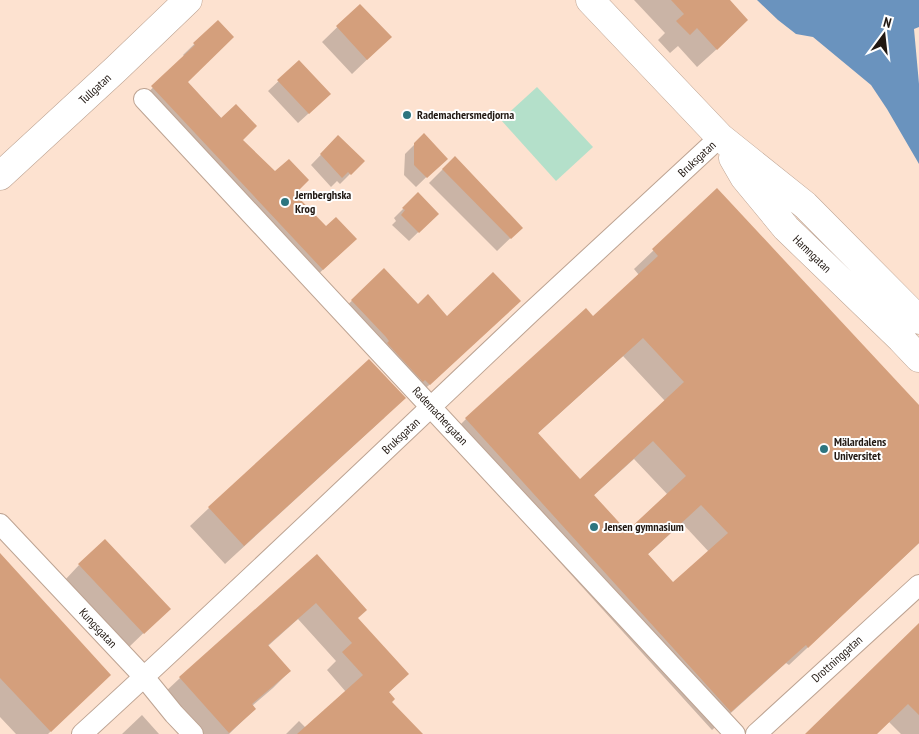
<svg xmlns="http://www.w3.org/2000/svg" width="919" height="734" font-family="'PT Sans Narrow',sans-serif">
  <rect width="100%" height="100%" fill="#fde2d0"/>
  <path fill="#b4e0ca" d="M 537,87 L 593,147 L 556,181 L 501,120 Z"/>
  <path fill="#6a93be" d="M 757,0 L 919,0 L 919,27 L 914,29 L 919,84 L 919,164 L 887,109 L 871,85 L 813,37 L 796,34 L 778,20 Z"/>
  <path fill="#0003" fill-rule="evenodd" d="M 634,0 L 728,0 L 728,39 L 697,67 L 678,46 L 670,53 L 658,40 L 665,33 Z
    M 360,5 L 375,52 L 352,74 L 322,42 Z
    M 218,21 L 187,82 L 294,194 L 344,250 L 312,280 L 141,99 L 185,57 L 183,55 Z
    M 299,62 L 319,104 L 298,123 L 268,91 Z
    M 424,135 L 446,158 L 416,187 L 404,175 L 405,154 Z
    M 338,137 L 363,161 L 340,184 L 337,181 L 331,187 L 311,165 Z
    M 455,157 L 521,228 L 497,251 L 429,183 Z
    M 717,190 L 919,407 L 919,543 L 789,665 L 786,663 L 712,730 L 447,438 L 466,419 L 586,310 L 593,317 L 639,275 L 634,269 ZM 623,356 L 665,401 L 580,481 L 537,434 ZM 634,459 L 668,495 L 627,533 L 593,496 ZM 682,523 L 709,552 L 673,584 L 647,555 Z
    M 418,194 L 437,214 L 409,241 L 392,225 L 396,221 L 394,218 Z
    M 384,270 L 418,306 L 447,318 L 506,314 L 415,398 L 338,314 Z
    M 385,417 L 225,564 L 190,526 L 209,508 Z
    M 0,555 L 90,693 L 48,734 L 16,734 L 0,717 Z
    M 317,556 L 357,618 L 407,674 L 388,693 L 390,702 L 421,734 L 315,734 L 346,692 L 327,670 L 336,661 L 298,619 L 268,646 L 290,671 L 273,688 L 252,706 L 255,709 L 229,734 L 198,734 L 163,694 L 180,678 Z
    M 79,565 L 154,623 L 129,647 L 65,580 Z
    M 919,625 L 919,734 L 901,734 L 889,722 L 876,734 L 807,734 Z
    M 142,715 L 159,734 L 122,734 Z
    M 299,721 L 312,734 L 286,734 Z"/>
  <path fill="#d49f7c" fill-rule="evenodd" d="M 671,0 L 730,0 L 748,20 L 717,50 L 697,28 L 690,35 L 676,21 L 684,14 Z
    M 360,4 L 392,37 L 367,60 L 336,26 Z
    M 218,20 L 234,37 L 188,82 L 221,118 L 236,104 L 257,126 L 243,140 L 275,171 L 289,159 L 309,180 L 295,194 L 326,226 L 336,217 L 357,239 L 323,270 L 151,86 L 195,45 L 193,43 Z
    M 299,60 L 331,94 L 309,114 L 277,80 Z
    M 424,133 L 448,159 L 427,178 L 414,165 L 414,143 Z
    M 338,135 L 365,161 L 351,175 L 348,172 L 342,178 L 320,154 Z
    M 455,156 L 523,228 L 511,239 L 442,169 Z
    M 717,188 L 919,405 L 919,543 L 808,648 L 806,645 L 731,712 L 465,418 L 586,308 L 593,316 L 658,256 L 652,249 ZM 643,338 L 684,382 L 580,479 L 538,433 ZM 653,441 L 686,476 L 627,531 L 594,495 ZM 701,505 L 728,533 L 673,582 L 648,554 Z
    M 418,192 L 439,214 L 419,233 L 401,215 L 405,210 L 402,208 Z
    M 384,268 L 418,304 L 428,294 L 447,316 L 493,272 L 521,301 L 430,385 L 425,380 L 423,382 L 387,343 L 389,341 L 386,337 L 351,300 Z
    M 369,359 L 406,398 L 244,546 L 208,507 Z
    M 105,539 L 171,609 L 144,634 L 78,564 Z
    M 0,553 L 111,675 L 51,732 L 0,678 Z
    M 317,554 L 367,610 L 358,618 L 409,674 L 389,692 L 395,699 L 392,702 L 423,734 L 297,734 L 363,675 L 342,652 L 352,643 L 316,603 L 268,645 L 291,671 L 252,704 L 256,709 L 229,733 L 179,677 Z
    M 919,623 L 919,715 L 908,704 L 877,734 L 805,734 Z"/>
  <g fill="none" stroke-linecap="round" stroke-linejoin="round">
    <g stroke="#bda392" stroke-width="22">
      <path id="street" d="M 144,99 L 735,734
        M 0,524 L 144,677 L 174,714 L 193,734
        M 82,734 C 233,596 381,454 530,313 C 593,254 657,196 720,137
        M 756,734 L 919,585"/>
    </g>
    <g stroke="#bda392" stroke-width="29">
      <path id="secondary" d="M 590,0 L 720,137 L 805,205 L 919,320
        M 733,158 L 744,177 L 786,228 L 901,339 L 919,358
        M 0,176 L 116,69 L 188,0"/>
    </g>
    <use href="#street" stroke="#fff" stroke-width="20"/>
    <use href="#secondary" stroke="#fff" stroke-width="28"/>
  </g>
  <g fill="#2d757f" stroke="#fff" stroke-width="2">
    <circle cx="407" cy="115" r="5"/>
    <circle cx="285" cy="202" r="5"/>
    <circle cx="824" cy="449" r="5"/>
    <circle cx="594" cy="527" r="5"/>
  </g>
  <g text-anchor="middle" stroke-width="4" stroke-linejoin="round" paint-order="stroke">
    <g font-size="12" fill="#211812" stroke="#fff">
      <text transform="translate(95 89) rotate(-43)" y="4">Tullgatan</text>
      <text transform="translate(697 159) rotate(-43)" y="4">Bruksgatan</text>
      <text transform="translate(812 254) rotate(44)" y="4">Hamngatan</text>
      <text transform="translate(440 416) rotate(47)" y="4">Rademachergatan</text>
      <text transform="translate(401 436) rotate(-43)" y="4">Bruksgatan</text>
      <text transform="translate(98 628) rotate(47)" y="4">Kungsgatan</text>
      <text transform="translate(837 659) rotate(-42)" y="4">Drottninggatan</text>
    </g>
    <g font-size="12" font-weight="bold" fill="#211812" stroke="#fff" text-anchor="start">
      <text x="417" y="119">Rademachersmedjorna</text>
      <text x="295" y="199">Jernberghska<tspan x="295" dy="14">Krog</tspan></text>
      <text x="834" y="446">Mälardalens<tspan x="834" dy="14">Universitet</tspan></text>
      <text x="604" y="531">Jensen gymnasium</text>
    </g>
  </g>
  <g transform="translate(884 35) rotate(15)" stroke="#ffffff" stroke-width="4" paint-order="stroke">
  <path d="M0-4L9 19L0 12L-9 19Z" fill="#211812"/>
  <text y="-8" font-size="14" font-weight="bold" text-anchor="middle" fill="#211812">N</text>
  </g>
</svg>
